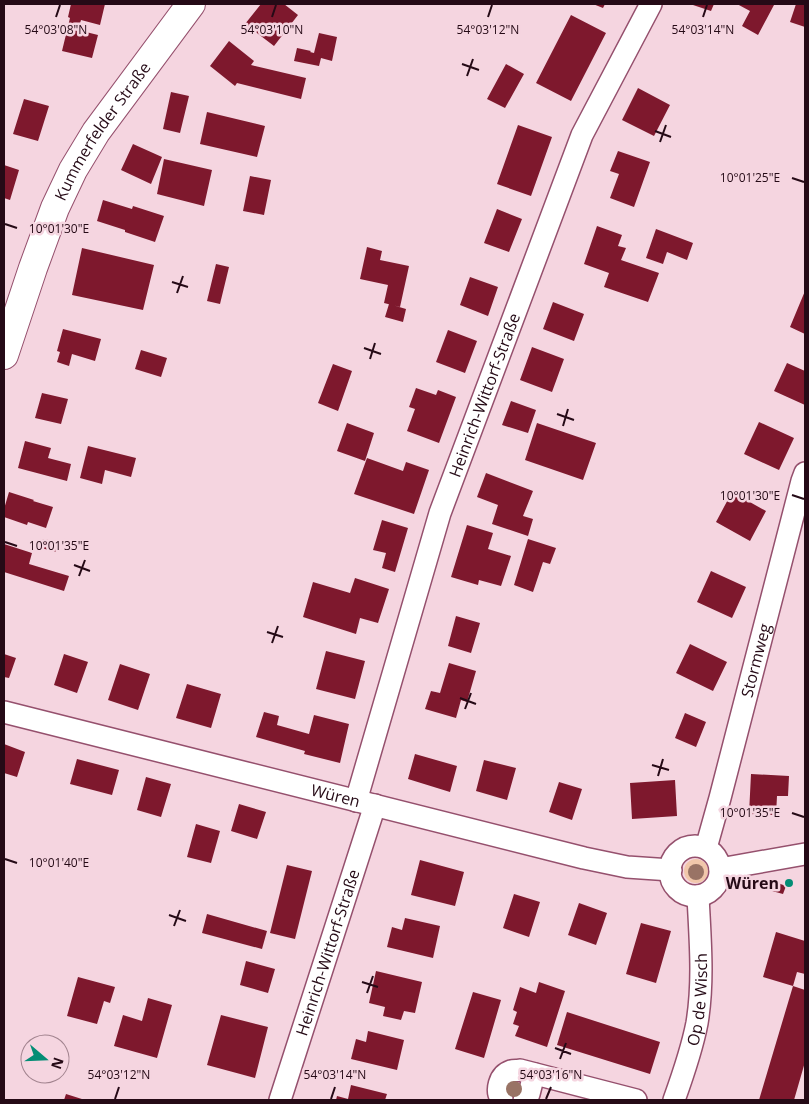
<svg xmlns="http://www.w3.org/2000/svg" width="809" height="1104" font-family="'Open Sans',sans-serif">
  <rect width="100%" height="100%" fill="#f5d5e0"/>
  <path fill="#f1c7ab" d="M684 871a12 12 0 1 1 24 0a12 12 0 1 1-24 0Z"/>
  <path fill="#7e182d" d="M 71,4 L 105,4 L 100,25 L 81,20 L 78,30 L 98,35 L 92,58 L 62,51 L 70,18 L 68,17 Z
    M 261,4 L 284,4 L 298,15 L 274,46 L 245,24 Z
    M 593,4 L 605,4 L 603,8 Z
    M 690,4 L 714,4 L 711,11 Z
    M 737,4 L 771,4 L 774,5 L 758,35 L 742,26 L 750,11 Z
    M 796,4 L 805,4 L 805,27 L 790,22 Z
    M 571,15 L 606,33 L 571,101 L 536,83 Z
    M 319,33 L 337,37 L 332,61 L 321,58 L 319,66 L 294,61 L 297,48 L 311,51 L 310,52 L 314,53 Z
    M 229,41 L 254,61 L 251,65 L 306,78 L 301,99 L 237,83 L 235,86 L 210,66 Z
    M 506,64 L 524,74 L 505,108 L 487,99 Z
    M 638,88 L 670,105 L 654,136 L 622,120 Z
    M 171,92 L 189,96 L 180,133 L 163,129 Z
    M 24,99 L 49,106 L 38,141 L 13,134 Z
    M 207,112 L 265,126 L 257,157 L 200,144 Z
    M 518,125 L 552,137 L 531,196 L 497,184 Z
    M 133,144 L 162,157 L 151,184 L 121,170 Z
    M 618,151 L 650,162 L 634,207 L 610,198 L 619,174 L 610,171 Z
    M 164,159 L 212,170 L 204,206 L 157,194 Z
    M 4,165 L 19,170 L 10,200 L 4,198 Z
    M 250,176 L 271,180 L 264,215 L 243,211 Z
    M 103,200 L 132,209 L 133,206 L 164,216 L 155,242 L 125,232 L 125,230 L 97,221 Z
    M 497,209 L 522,219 L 509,252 L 484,243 Z
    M 597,226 L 622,235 L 618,246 L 626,248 L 621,260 L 659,273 L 648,302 L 604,287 L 609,273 L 584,264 Z
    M 656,229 L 693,243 L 687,260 L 667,252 L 663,264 L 646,258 Z
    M 367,247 L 382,251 L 380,260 L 409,266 L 400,307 L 384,303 L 388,285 L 360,279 Z
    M 82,248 L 154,265 L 143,310 L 72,295 Z
    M 216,264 L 229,267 L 220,304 L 207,301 Z
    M 470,277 L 498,287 L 488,316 L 460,305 Z
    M 805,291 L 805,334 L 790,327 Z
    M 553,302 L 584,314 L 574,341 L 543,329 Z
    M 389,304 L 406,309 L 403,322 L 385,317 Z
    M 63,329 L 101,339 L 95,361 L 72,354 L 69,366 L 57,362 L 60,352 L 57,351 Z
    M 448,330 L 477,341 L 465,373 L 436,362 Z
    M 532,347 L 564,359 L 552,392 L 520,380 Z
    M 141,350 L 167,358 L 161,377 L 135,369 Z
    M 787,363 L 805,371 L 805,405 L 774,391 Z
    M 333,364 L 352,371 L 338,411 L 318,403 Z
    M 416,388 L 436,395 L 438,390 L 456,397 L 439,443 L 407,431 L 415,409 L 409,407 Z
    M 42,393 L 68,399 L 61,424 L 35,418 Z
    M 511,401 L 536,410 L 528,433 L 502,425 Z
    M 759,422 L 794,438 L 779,470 L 744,454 Z
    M 347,423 L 374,433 L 365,461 L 337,451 Z
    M 537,423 L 596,443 L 583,480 L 525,460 Z
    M 25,441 L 51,448 L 48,458 L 71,464 L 67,481 L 18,468 Z
    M 88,446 L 136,458 L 131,477 L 105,470 L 102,484 L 80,478 Z
    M 367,458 L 403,471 L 406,462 L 429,470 L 414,514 L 354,494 Z
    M 486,473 L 533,491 L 523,516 L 533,519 L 528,536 L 492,524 L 498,505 L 477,497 Z
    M 9,492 L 34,500 L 33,501 L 53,507 L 46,528 L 28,522 L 27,525 L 4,517 L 4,509 Z
    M 732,492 L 766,511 L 750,541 L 716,522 Z
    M 382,520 L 408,528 L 395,572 L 382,568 L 386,553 L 373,550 Z
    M 467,525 L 493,533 L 488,549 L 511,556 L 501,586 L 479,580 L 478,585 L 451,577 Z
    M 43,539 L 59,542 L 57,552 L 41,548 Z
    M 528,539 L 556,548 L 550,564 L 543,562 L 533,592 L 514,585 Z
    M 4,544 L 32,553 L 29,564 L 69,576 L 64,591 L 4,572 Z
    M 711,571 L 746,587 L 732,618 L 697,602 Z
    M 355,578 L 389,589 L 378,623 L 360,618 L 356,634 L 303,617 L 313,582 L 350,593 Z
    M 456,616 L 480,623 L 471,653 L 448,646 Z
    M 690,644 L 727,662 L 713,691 L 676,673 Z
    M 326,651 L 365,661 L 355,699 L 316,689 Z
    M 4,654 L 16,658 L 9,678 L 4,677 Z
    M 64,654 L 88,662 L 77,693 L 54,685 Z
    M 449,663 L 476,671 L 467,702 L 461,700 L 456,718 L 425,709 L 431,691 L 440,693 Z
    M 120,664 L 150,674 L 138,710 L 108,700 Z
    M 187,684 L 221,694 L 211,728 L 176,718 Z
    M 264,712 L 279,716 L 277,725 L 309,734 L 314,715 L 349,724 L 340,763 L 304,754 L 305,751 L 256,737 Z
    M 685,713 L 706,722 L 696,747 L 675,738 Z
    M 4,744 L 25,752 L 17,777 L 4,773 Z
    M 415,754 L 457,766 L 450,792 L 408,779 Z
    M 77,759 L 119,770 L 112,795 L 70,784 Z
    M 484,760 L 516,768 L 507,800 L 476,791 Z
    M 751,774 L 789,776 L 788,796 L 777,796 L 776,815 L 749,814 Z
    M 146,777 L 171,784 L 161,817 L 137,810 Z
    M 675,780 L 677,816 L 632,819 L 630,783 Z
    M 559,782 L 582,789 L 572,820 L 549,812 Z
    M 239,804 L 266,812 L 257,839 L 231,831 Z
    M 196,824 L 220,831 L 211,863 L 187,857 Z
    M 420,860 L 464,872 L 455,906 L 411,895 Z
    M 287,865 L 312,871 L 295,939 L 270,933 Z
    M 775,882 L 786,886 L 783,894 L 772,891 Z
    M 514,894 L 540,902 L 529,937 L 503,928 Z
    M 579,903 L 607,913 L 596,945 L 568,935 Z
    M 207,914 L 267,931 L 262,949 L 202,933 Z
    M 405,918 L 440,926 L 433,958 L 387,947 L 392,927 L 402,930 Z
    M 641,923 L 671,931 L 656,983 L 626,974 Z
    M 776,932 L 805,941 L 805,974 L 797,972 L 793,986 L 763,977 Z
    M 246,961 L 275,969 L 268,993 L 240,985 Z
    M 376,971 L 422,982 L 415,1013 L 404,1011 L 401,1020 L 383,1016 L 385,1007 L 369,1003 Z
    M 78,977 L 115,987 L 110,1003 L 104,1001 L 97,1024 L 67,1016 Z
    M 539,982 L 565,991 L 547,1047 L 515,1036 L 519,1026 L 513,1024 L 517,1012 L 513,1010 L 520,987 L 536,993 Z
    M 793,986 L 805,990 L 805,1062 L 794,1100 L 759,1100 Z
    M 473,992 L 501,1000 L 484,1058 L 455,1049 Z
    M 148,998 L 172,1005 L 157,1058 L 114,1046 L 123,1015 L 142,1021 Z
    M 567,1012 L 660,1042 L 650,1074 L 557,1045 Z
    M 221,1015 L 268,1027 L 255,1078 L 207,1065 Z
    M 368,1031 L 404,1040 L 397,1070 L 351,1059 L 356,1039 L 366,1042 Z
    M 351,1085 L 387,1094 L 385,1100 L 336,1100 L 337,1096 L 348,1099 Z
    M 66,1094 L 85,1100 L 64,1100 Z"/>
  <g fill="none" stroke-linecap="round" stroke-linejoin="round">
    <g stroke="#95506d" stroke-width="24">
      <g id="street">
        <path id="s1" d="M 4,712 L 584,858 L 627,867 L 671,870"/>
        <path id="s2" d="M 356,801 L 440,513 L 582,135 L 651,4"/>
        <circle cx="695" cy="871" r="25"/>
        <path id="s3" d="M 706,848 L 720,798 L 802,481 L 805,473"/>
        <path d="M 720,869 L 805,854"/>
        <path id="s4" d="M 280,1100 L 375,805"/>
        <path d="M 502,1100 C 495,1091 499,1075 511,1071 C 514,1070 517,1071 520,1070 L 636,1100"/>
        <path d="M 524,1100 L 529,1094 L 534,1074"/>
        <path id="s5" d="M 674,1100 C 683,1075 692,1049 697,1023 C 704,981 700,938 698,896"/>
      </g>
    </g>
    <g stroke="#95506d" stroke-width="30">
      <g id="secondary">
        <path id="s6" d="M 4,355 L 33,268 L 55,208 L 73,170 L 96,132 L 191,4"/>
      </g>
    </g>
    <use href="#street" stroke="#fff" stroke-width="21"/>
    <use href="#secondary" stroke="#fff" stroke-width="28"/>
  </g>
  <g fill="#997365">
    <circle cx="696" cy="872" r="8"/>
    <circle cx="514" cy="1089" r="8"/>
  </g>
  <path fill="none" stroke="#250a16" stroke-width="2" d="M 56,17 L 60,5M 272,17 L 276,5M 488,17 L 492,5M 703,17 L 707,5M 462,64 L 479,70M 467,76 L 473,59M 655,131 L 671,137M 660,142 L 666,125M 792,178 L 804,182M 5,224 L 17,228M 172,282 L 188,287M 177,293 L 183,276M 364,348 L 381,354M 370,359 L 375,343M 557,414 L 574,420M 563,426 L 568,409M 792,495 L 804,499M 5,542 L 17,546M 74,565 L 90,571M 79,576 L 85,560M 267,632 L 283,637M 272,643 L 278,626M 460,698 L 476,704M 465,709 L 471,693M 652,765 L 669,770M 658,776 L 663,759M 792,813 L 804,817M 5,859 L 17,863M 169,915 L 186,921M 174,926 L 180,910M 362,982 L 378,987M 367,993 L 373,976M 555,1048 L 571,1054M 560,1059 L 566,1043M 115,1099 L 119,1087M 331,1099 L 335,1087M 546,1099 L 551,1087"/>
  <circle fill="#038d75" stroke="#f5d5e0" stroke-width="2" cx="789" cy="883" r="5"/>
  <g text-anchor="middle" stroke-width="5" stroke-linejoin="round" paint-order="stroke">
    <g font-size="16" fill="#250a16" stroke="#f5d5e0">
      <text dy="6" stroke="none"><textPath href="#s6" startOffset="246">Kummerfelder Straße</textPath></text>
      <text dy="6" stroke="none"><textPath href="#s2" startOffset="426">Heinrich-Wittorf-Straße</textPath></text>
      <text dy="6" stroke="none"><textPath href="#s3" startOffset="194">Stormweg</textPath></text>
      <text dy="6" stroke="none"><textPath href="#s1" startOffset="342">Würen</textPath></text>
      <text dy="6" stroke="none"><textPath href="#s4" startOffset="155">Heinrich-Wittorf-Straße</textPath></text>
      <text dy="6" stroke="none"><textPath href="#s5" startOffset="104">Op de Wisch</textPath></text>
    </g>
    <g font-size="16" font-weight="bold" fill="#250a16" stroke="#f5d5e0" text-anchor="end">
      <text x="779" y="889">Würen</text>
    </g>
  </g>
  <g font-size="12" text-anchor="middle" fill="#250a16" stroke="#f5d5e0" stroke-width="5" stroke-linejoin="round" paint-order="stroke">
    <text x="56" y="34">54°03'08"N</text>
    <text x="272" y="34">54°03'10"N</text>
    <text x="488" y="34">54°03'12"N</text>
    <text x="703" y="34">54°03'14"N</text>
    <text x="750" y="182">10°01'25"E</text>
    <text x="59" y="233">10°01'30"E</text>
    <text x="750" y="500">10°01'30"E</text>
    <text x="59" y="550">10°01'35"E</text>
    <text x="750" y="817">10°01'35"E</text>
    <text x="59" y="867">10°01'40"E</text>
    <text x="119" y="1079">54°03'12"N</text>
    <text x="335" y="1079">54°03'14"N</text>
    <text x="551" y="1079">54°03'16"N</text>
  </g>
  <rect width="809" height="1104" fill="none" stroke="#250a16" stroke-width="10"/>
  <g transform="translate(45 1059) rotate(109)"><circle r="24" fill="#f5d5e0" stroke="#a2848f"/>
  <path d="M0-4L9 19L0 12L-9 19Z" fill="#038d75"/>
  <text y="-8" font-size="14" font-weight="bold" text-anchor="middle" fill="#250a16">N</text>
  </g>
</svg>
